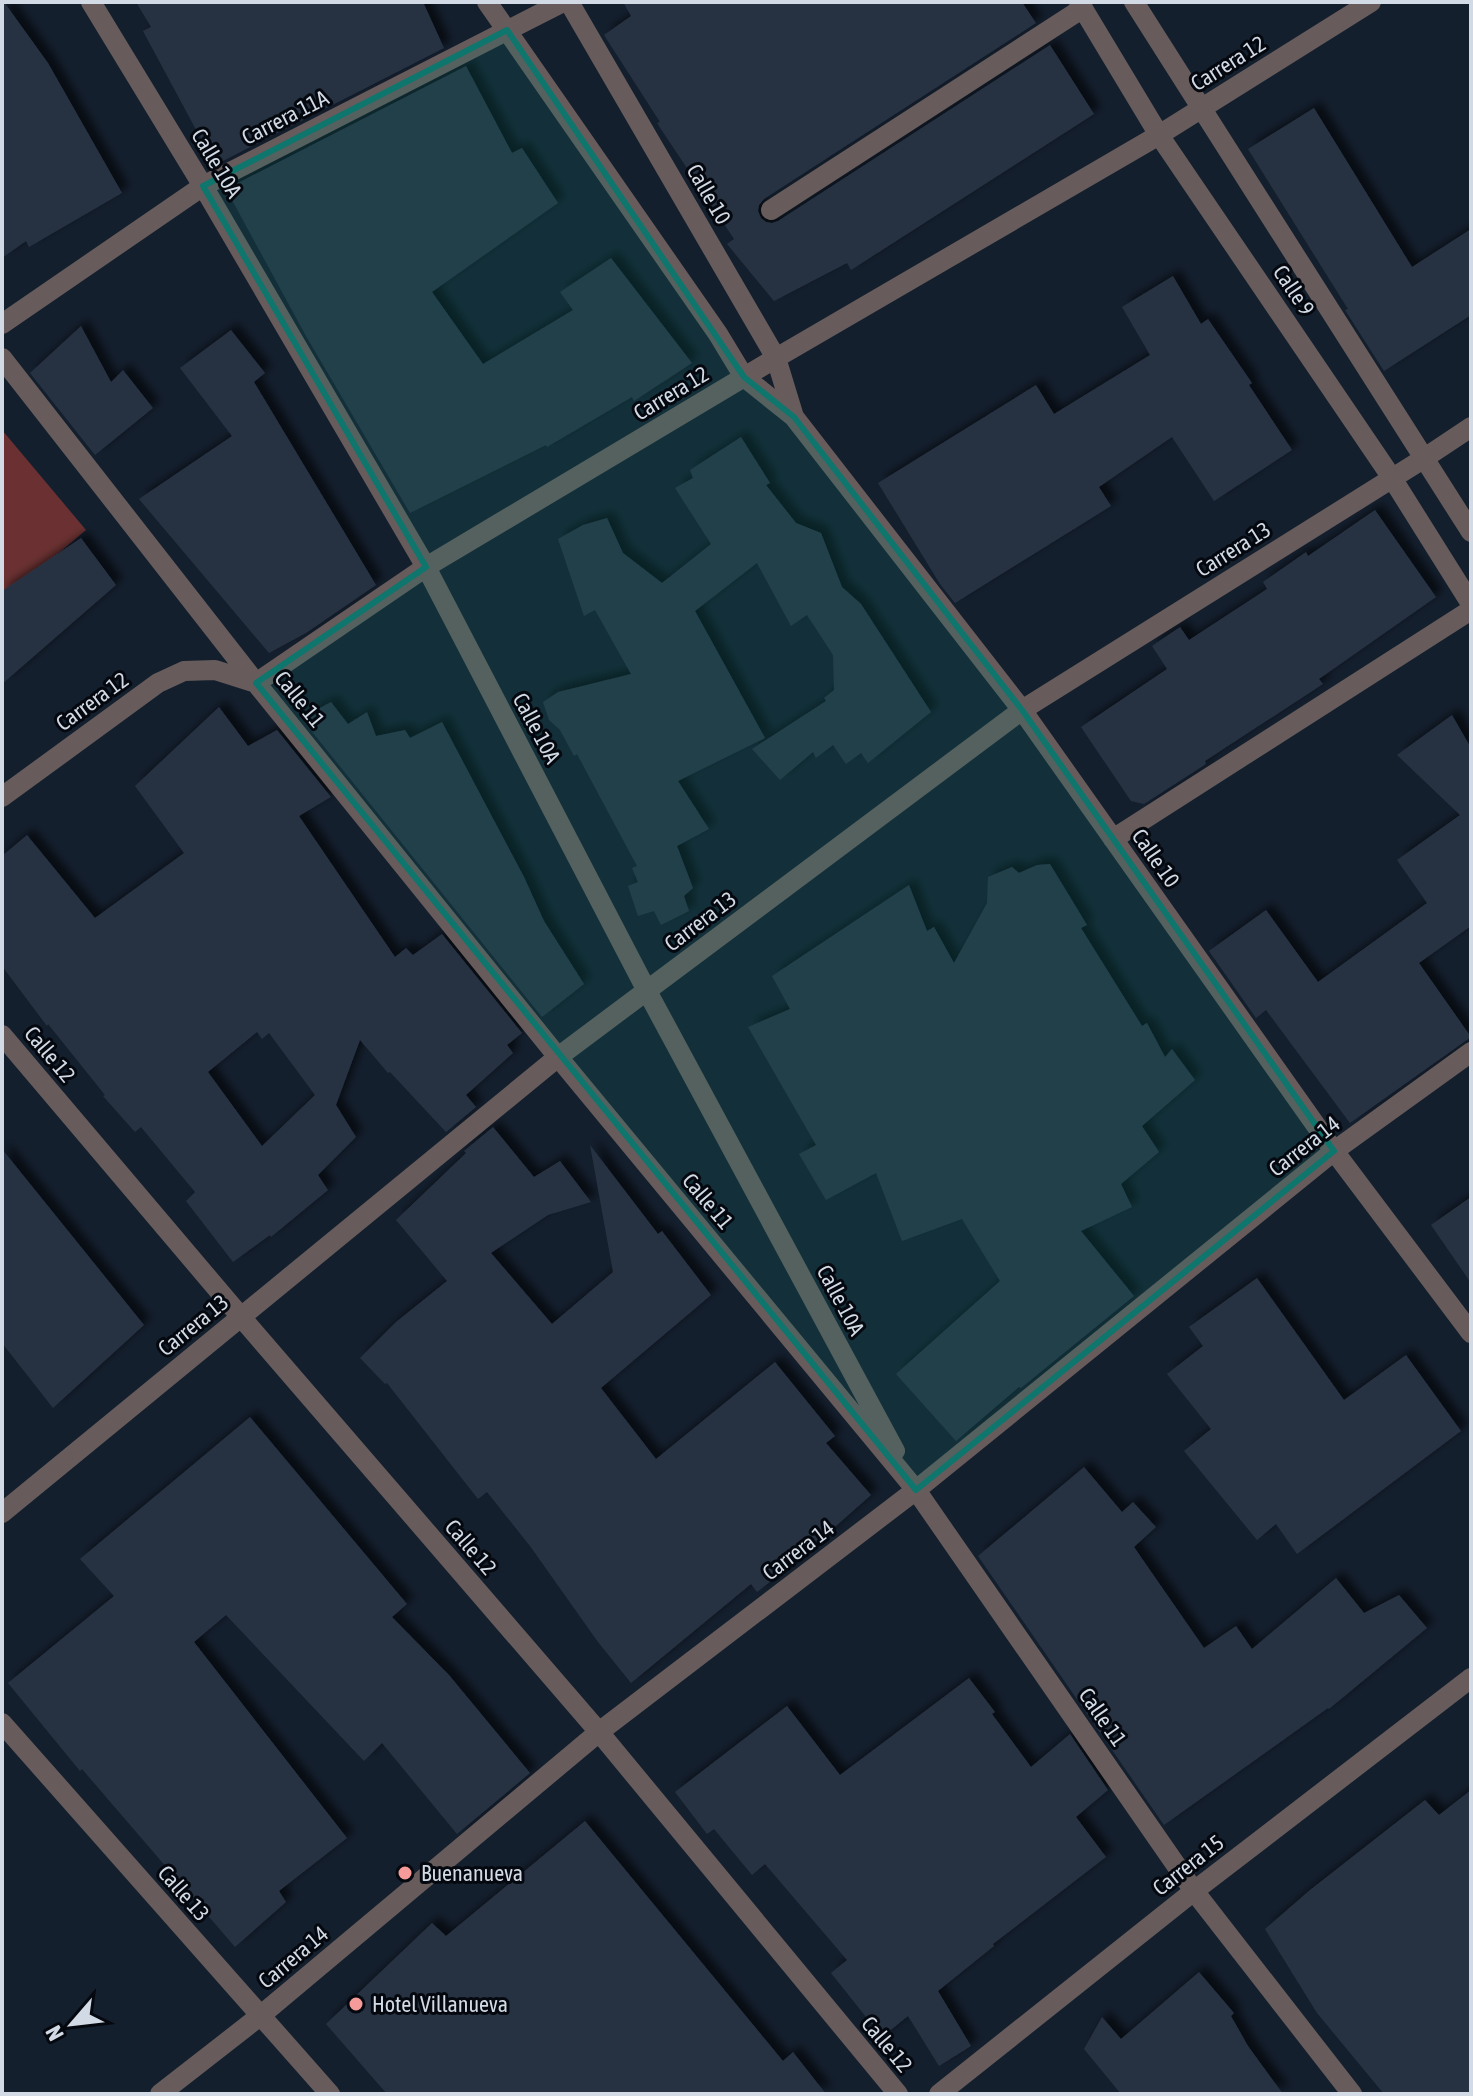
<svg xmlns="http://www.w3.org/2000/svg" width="1473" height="2096" font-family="'Asap Condensed',sans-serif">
  <defs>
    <filter id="shadow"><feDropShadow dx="7" dy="-7" stdDeviation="4" flood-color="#0009"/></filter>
  </defs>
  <rect width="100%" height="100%" fill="#141f2e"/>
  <path fill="#6b3132" d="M 2,430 L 86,530 L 2,601 Z"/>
  <path fill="#273242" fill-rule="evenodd" filter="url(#shadow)" d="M 2,2 L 4,2 L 48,63 L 122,193 L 29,247 L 26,241 L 2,258 Z
    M 136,2 L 423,2 L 444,48 L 215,165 L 143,31 L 151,27 Z
    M 623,2 L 1022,2 L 1036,23 L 764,199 L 759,205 L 758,211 L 761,218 L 766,222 L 772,223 L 778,221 L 1050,45 L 1094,114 L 851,270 L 847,263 L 774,301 L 727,244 L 734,239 L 657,123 L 660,122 L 604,35 L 631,16 Z
    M 466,66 L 512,153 L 522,148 L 558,203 L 432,292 L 483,364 L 573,310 L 560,292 L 611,258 L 692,363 L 634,401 L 632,397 L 547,447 L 546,445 L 410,513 L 306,336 L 226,189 Z
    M 1314,108 L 1412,267 L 1471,229 L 1471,315 L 1384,371 L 1345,310 L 1348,309 L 1248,149 Z
    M 1173,276 L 1201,324 L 1208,319 L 1252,383 L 1249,385 L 1292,450 L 1214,501 L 1172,437 L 1099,487 L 1111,506 L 955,603 L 940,584 L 878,483 L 1036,385 L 1054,414 L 1150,355 L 1122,307 Z
    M 81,326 L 111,382 L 123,370 L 153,408 L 95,455 L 30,373 Z
    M 231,330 L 265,373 L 254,382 L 376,585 L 306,633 L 269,653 L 139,499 L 232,436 L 180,368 Z
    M 741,437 L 770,483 L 766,485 L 796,523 L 821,533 L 842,587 L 861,604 L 931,712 L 868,763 L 861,753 L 846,764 L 833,745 L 816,758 L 813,752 L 780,780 L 752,749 L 826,701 L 824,698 L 834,690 L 833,655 L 807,615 L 791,626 L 757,563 L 695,611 L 765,738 L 678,781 L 709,829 L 677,846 L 693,888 L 684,896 L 689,911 L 661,925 L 654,911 L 638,916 L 628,886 L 638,882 L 632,868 L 637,866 L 577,754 L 574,756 L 560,730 L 549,720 L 543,702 L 558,692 L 631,674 L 595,610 L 584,616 L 558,539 L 583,525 L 607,518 L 623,553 L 662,583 L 711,544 L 675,488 L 693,478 L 690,470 Z
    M 1375,510 L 1436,597 L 1319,679 L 1323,684 L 1205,761 L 1206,764 L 1144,804 L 1131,801 L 1081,727 L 1167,669 L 1152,646 L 1180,627 L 1189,640 L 1267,589 L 1263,582 L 1306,552 L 1308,556 Z
    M 81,538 L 116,585 L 2,684 L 2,591 Z
    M 331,702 L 348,724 L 367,712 L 376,736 L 405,730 L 410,738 L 442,722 L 524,877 L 544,921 L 584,984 L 542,1017 L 301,718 Z
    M 219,707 L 248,746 L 277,730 L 331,797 L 299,816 L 395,957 L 406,948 L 413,955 L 442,934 L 522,1033 L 507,1045 L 513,1053 L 466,1095 L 476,1107 L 446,1132 L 390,1072 L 388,1073 L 360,1040 L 336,1105 L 356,1137 L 318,1175 L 328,1190 L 271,1237 L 270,1235 L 233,1262 L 186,1201 L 195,1192 L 141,1127 L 135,1132 L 103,1096 L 105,1095 L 48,1024 L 47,1026 L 2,966 L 2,856 L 27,835 L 95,918 L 184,853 L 135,786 ZM 257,1032 L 262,1039 L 269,1033 L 315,1095 L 262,1146 L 208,1072 Z
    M 1452,715 L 1471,748 L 1471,926 L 1419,963 L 1471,1037 L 1350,1123 L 1266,1010 L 1256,1018 L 1209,951 L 1266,910 L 1318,982 L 1427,903 L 1397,860 L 1460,815 L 1397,755 Z
    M 1050,864 L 1087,925 L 1081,928 L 1142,1026 L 1147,1023 L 1165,1057 L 1172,1049 L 1195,1080 L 1142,1126 L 1159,1152 L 1121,1184 L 1132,1207 L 1081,1231 L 1134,1296 L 1021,1388 L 1019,1387 L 956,1441 L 896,1374 L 1000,1281 L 962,1219 L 902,1241 L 876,1173 L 826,1200 L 799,1154 L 816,1145 L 748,1027 L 790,1009 L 772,976 L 909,885 L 927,931 L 934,927 L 954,963 L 987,903 L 988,877 L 1012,867 L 1019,873 L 1037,865 Z
    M 493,1127 L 534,1177 L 560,1161 L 591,1202 L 548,1215 L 491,1253 L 552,1324 L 613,1272 L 590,1145 L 658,1234 L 662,1231 L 711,1295 L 601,1388 L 656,1459 L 775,1362 L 835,1436 L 826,1443 L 871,1495 L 793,1564 L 757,1592 L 751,1584 L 631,1683 L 598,1642 L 530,1546 L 487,1492 L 478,1499 L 387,1383 L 385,1384 L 360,1358 L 396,1322 L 447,1281 L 396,1220 L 466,1153 L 464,1151 Z
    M 2,1149 L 144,1325 L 53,1408 L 2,1343 Z
    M 1471,1197 L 1471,1283 L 1431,1225 Z
    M 1257,1278 L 1344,1400 L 1406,1355 L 1461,1431 L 1297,1554 L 1276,1524 L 1257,1540 L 1184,1451 L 1211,1429 L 1167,1374 L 1203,1346 L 1189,1327 Z
    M 250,1417 L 407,1604 L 392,1617 L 449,1675 L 530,1773 L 457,1834 L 382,1743 L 364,1761 L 226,1615 L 194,1642 L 347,1838 L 279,1891 L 286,1902 L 235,1947 L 82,1769 L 80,1771 L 8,1683 L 114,1596 L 80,1559 Z
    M 1084,1467 L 1122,1512 L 1133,1502 L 1156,1527 L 1134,1547 L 1204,1648 L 1236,1626 L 1252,1649 L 1336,1578 L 1364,1613 L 1399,1595 L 1427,1628 L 1329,1709 L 1328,1708 L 1164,1825 L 978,1556 Z
    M 969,1678 L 995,1712 L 992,1714 L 1031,1767 L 1070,1734 L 1108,1790 L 1076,1817 L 1106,1857 L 993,1944 L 994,1946 L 938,1991 L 971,2046 L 939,2066 L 908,2016 L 882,2037 L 831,1973 L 847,1960 L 765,1864 L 752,1875 L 714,1829 L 707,1834 L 675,1792 L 787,1706 L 840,1775 Z
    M 1471,1790 L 1471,2094 L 1384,2094 L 1317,2013 L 1265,1929 L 1310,1890 L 1425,1800 L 1439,1815 Z
    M 585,1821 L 783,2061 L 793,2052 L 826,2094 L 387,2094 L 326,2024 L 432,1923 L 446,1936 Z
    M 1199,1972 L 1234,2013 L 1231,2016 L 1248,2046 L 1283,2094 L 1121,2094 L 1084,2049 L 1102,2017 L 1121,2039 Z"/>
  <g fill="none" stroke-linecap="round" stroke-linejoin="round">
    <path stroke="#675c5b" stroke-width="20" d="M 91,2 L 203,186 L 426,567 L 647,991 L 895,1451
      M 487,2 L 718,334 L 744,377 L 794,417 L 1022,710 L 1334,1151 L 1471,1333
      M 569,2 L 776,358 L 794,417
      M 1079,2 L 1159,135 L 1392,478 L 1471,604
      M 1134,2 L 1471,532
      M 771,210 L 1083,8
      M 2,324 L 203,186 L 563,2
      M 2,358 L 256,683 L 558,1057 L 916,1490 L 1194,1891 L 1352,2094
      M 2,797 L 158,683 L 184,671 L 215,670 L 256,683 L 426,567 L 776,358 L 1159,135 L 1371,2
      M 1113,839 L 1471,610
      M 2,1035 L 241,1317 L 599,1732 L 898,2094
      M 2,1513 L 558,1057 L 1022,710 L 1423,459 L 1471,427
      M 2,1723 L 330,2094
      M 160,2094 L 260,2016 L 599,1732 L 916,1490 L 1334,1151 L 1471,1052
      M 939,2094 L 1194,1891 L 1471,1678"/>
  </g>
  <path fill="#0f766e" fill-opacity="0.2" stroke="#0f766e" stroke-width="6" stroke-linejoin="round" d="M 507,30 L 744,377 L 794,417 L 1022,710 L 1334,1151 L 916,1490 L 256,683 L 426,567 L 203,186 Z"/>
  <g fill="#f59b9a" stroke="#05090f" stroke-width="3">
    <circle cx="405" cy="1873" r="8"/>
    <circle cx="356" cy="2004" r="8"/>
  </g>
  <g text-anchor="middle" stroke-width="6" stroke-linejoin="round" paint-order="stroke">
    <g font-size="22" fill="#d2dae5" stroke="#05090f">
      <text transform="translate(1228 63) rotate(-32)" y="8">Carrera 12</text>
      <text transform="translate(285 117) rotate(-27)" y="8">Carrera 11A</text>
      <text transform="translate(217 163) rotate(59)" y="8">Calle 10A</text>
      <text transform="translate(709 194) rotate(60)" y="8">Calle 10</text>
      <text transform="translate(1294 290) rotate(56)" y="8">Calle 9</text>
      <text transform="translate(671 393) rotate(-31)" y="8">Carrera 12</text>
      <text transform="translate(1233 549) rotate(-32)" y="8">Carrera 13</text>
      <text transform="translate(300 699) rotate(51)" y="8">Calle 11</text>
      <text transform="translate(92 701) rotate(-36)" y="8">Carrera 12</text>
      <text transform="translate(537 728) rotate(62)" y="8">Calle 10A</text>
      <text transform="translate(1156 858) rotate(55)" y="8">Calle 10</text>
      <text transform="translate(700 921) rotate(-37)" y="8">Carrera 13</text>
      <text transform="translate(50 1054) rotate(50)" y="8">Calle 12</text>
      <text transform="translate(1304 1146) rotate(-38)" y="8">Carrera 14</text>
      <text transform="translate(708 1201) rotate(50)" y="8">Calle 11</text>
      <text transform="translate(841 1300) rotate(62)" y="8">Calle 10A</text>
      <text transform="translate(193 1325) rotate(-39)" y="8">Carrera 13</text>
      <text transform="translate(471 1547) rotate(49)" y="8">Calle 12</text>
      <text transform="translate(798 1550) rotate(-37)" y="8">Carrera 14</text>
      <text transform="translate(1103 1717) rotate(55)" y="8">Calle 11</text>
      <text transform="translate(1188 1865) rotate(-38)" y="8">Carrera 15</text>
      <text transform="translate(184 1893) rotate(49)" y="8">Calle 13</text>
      <text transform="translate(293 1957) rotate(-40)" y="8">Carrera 14</text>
      <text transform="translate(887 2044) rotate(50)" y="8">Calle 12</text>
    </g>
    <g font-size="22" fill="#d2dae5" stroke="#05090f" text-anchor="start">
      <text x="421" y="1881">Buenanueva</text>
      <text x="372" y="2012">Hotel Villanueva</text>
    </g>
  </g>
  <rect width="1473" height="2096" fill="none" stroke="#d2dae5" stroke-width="8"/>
  <g transform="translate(72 2024) rotate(242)" stroke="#05090f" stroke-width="6" paint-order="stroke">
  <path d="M0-6L14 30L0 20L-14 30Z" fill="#d2dae5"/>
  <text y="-12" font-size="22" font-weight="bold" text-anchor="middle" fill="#d2dae5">N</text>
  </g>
</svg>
